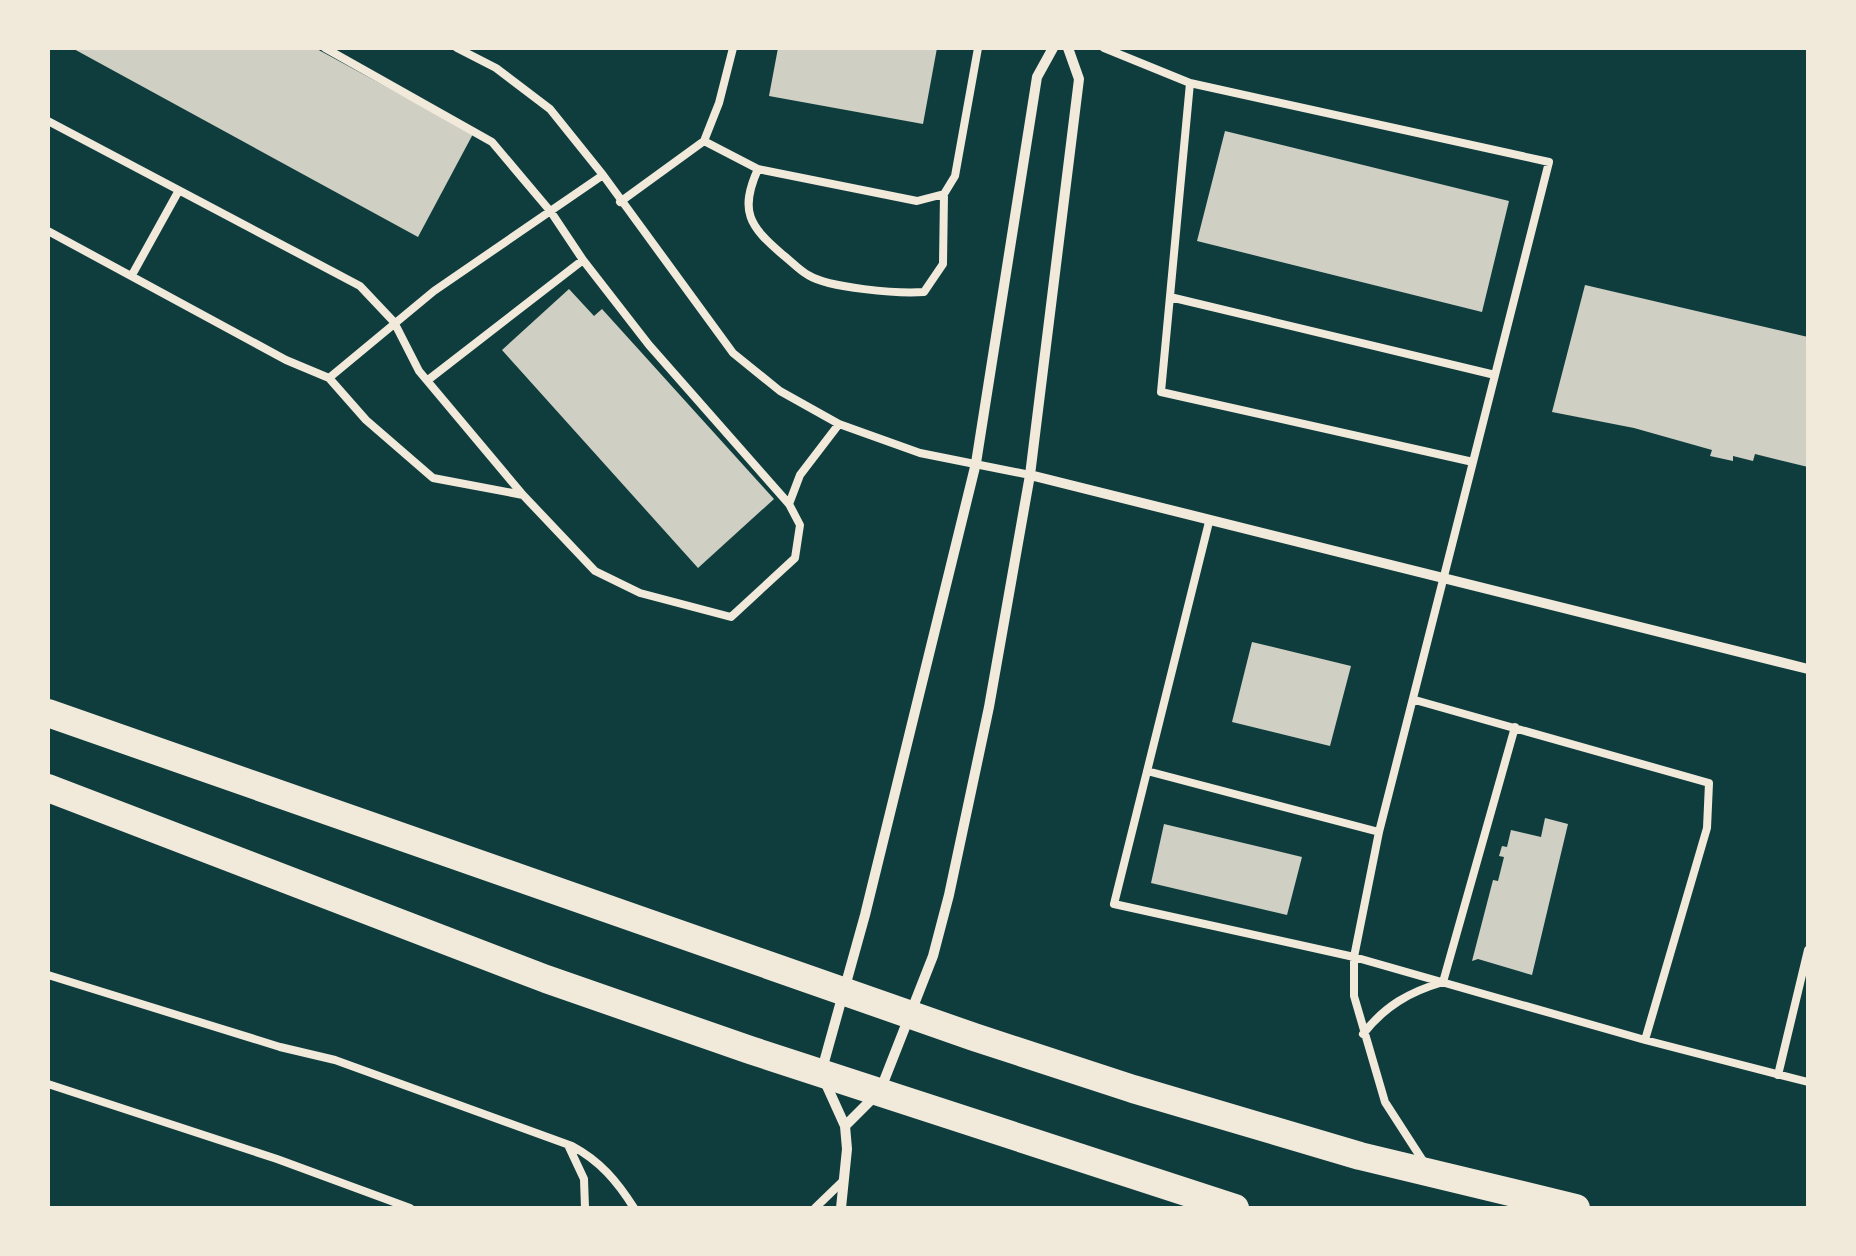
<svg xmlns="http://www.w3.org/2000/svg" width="1856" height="1256" font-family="'Varela Round',sans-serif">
  <rect width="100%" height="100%" fill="#0f3d3e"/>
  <path fill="#cfcfc3" d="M 72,48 L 315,48 L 473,134 L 418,237 Z
    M 778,48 L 937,48 L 923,124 L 769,96 Z
    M 1225,131 L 1509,201 L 1482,312 L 1197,241 Z
    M 1585,285 L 1808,337 L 1808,467 L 1755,454 L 1753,461 L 1733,456 L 1733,461 L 1710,456 L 1712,450 L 1634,428 L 1552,412 Z
    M 569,289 L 594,316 L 602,309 L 774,499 L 698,568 L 502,350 Z
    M 1252,642 L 1351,666 L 1330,746 L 1232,722 Z
    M 1545,818 L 1568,824 L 1532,975 L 1478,959 L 1472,961 L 1493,880 L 1498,881 L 1504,857 L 1499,856 L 1502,846 L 1507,847 L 1511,830 L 1541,837 Z
    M 1164,824 L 1302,857 L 1287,915 L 1151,883 Z"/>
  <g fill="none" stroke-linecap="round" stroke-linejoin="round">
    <path stroke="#f1e9da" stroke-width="8" d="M 457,48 L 496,68 L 550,109 L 603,175 L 733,353 L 780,391 L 839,424 L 920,453 L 1030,475
      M 1104,48 L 1190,83 L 1161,392 L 1473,462 L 1379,832 L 1354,957 L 1354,996 L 1385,1102 L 1425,1164
      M 1190,83 L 1549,162 L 1473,462
      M 48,121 L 360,286 L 394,322 L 419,371 L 523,495
      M 704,141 L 758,169 L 917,201 L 944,194 L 955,176 L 978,48
      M 758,169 C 739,211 749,226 783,255 C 791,261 799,270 808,275 C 829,288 898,294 924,292 L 943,264 L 944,194
      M 620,202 L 704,141 L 719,103 L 733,48
      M 48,231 L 286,360 L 329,378 L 366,420 L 433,478 L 523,495 L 595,571 L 640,593 L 731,617 L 795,558 L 800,525 L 789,504 L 649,345 L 583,260 L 551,212 L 492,142 L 325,48
      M 132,275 L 178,192
      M 1170,297 L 1495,375
      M 329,378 L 434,291 L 603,175
      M 428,380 L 583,260
      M 789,504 L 800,475 L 839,424
      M 1209,522 L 1114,904 L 1354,957 L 1645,1040 L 1808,1082
      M 1415,700 L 1709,783 L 1707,828 L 1645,1040
      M 1147,771 L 1379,832
      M 48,975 L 280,1047 L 335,1060 L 572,1146 C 600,1161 617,1181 634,1208
      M 1443,982 L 1515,727
      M 1363,1034 C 1385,1006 1409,992 1443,982
      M 1778,1075 L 1808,950
      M 48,1084 L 277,1159 L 410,1208
      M 569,1147 L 584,1179 L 585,1208
      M 815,1208 L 843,1181"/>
    <path stroke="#f1e9da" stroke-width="10" d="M 1030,475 L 1808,669
      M 845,1126 L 880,1091 L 933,956 L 949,895 L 989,707 L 1030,475 L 1079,79 L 1068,48
      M 841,1208 L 847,1149 L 845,1126 L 821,1073 L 865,915 L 976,463 L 1037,77 L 1053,48"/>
    <path stroke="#f1e9da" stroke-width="28" d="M 48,713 L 974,1037 L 1133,1089 L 1360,1156 L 1576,1208
      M 48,788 L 546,979 L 750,1050 L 1235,1208"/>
  </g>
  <rect width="1856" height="1256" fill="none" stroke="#f1e9da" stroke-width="100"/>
</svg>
